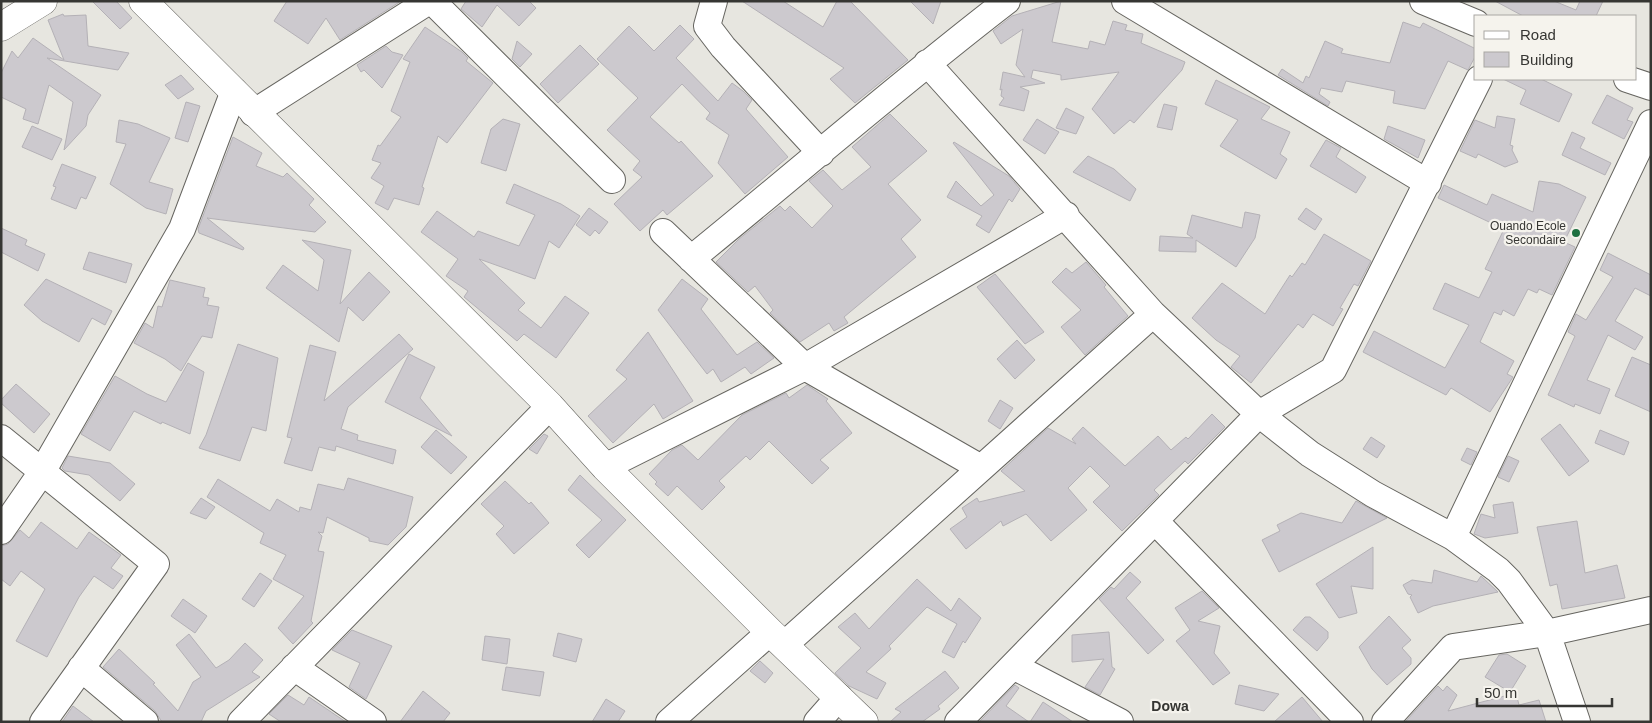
<svg xmlns="http://www.w3.org/2000/svg" width="1652" height="723" font-family="Arial,sans-serif">
  <rect width="100%" height="100%" fill="#e7e6e0"/>
  <path fill="#ccc9ce" stroke="#b4b1b6" d="M 92,1 L 116,1 L 132,18 L 120,29 Z
    M 287,1 L 401,1 L 340,40 L 326,18 L 308,44 L 274,21 Z
    M 466,1 L 529,1 L 536,8 L 519,26 L 497,5 L 482,27 L 461,9 Z
    M 742,1 L 783,1 L 823,27 L 837,1 L 850,1 L 908,60 L 855,103 L 830,79 L 844,68 Z
    M 910,1 L 941,1 L 933,24 Z
    M 1061,1 L 1052,42 L 1088,49 L 1090,41 L 1105,45 L 1113,21 L 1127,25 L 1125,30 L 1143,34 L 1141,43 L 1185,62 L 1182,70 L 1134,123 L 1130,120 L 1114,134 L 1092,109 L 1119,72 L 1061,80 L 1061,75 L 1033,70 L 1031,78 L 1045,83 L 1020,87 L 1029,91 L 1024,111 L 999,105 L 1004,98 L 1001,96 L 1002,89 L 1000,90 L 1003,72 L 1025,77 L 1016,65 L 1023,29 L 1001,44 L 993,31 L 1012,16 Z
    M 1495,1 L 1554,1 L 1576,10 L 1580,1 L 1603,1 L 1596,16 L 1523,16 Z
    M 63,14 L 64,16 L 86,15 L 88,46 L 129,53 L 118,70 L 47,58 L 101,95 L 88,115 L 86,126 L 64,150 L 73,102 L 49,85 L 38,124 L 23,119 L 26,109 L 1,97 L 1,73 L 12,51 L 18,58 L 33,38 L 64,60 L 48,20 Z
    M 1403,22 L 1420,28 L 1423,23 L 1476,49 L 1476,55 L 1468,70 L 1448,61 L 1425,109 L 1393,103 L 1395,91 L 1346,81 L 1342,92 L 1321,88 L 1319,94 L 1330,102 L 1328,106 L 1278,75 L 1282,69 L 1303,83 L 1306,76 L 1309,78 L 1325,41 L 1343,49 L 1341,53 L 1390,63 Z
    M 680,25 L 694,39 L 676,58 L 718,101 L 732,83 L 743,91 L 752,100 L 746,109 L 788,157 L 745,194 L 718,163 L 729,135 L 706,119 L 710,113 L 682,84 L 650,117 L 679,143 L 681,141 L 713,176 L 667,215 L 663,210 L 640,231 L 614,204 L 642,177 L 633,170 L 640,161 L 607,130 L 638,98 L 597,59 L 629,26 L 654,51 Z
    M 425,27 L 462,52 L 468,58 L 466,61 L 493,83 L 447,143 L 438,136 L 422,187 L 424,188 L 419,205 L 394,198 L 388,210 L 375,203 L 384,186 L 371,178 L 381,163 L 372,160 L 378,145 L 380,146 L 401,117 L 391,111 L 410,62 L 403,59 Z
    M 517,41 L 532,54 L 520,67 L 512,59 Z
    M 580,45 L 599,64 L 558,103 L 540,84 Z
    M 386,46 L 392,52 L 403,55 L 382,88 L 364,70 L 361,72 L 357,65 Z
    M 181,75 L 194,89 L 178,99 L 165,85 Z
    M 1503,79 L 1541,79 L 1572,94 L 1559,122 L 1520,104 L 1526,90 Z
    M 1216,80 L 1270,107 L 1261,119 L 1290,132 L 1280,154 L 1287,159 L 1276,179 L 1220,146 L 1238,120 L 1205,104 Z
    M 1607,95 L 1633,108 L 1627,120 L 1633,122 L 1624,139 L 1592,123 Z
    M 186,102 L 200,106 L 188,142 L 175,138 Z
    M 1164,104 L 1177,107 L 1172,130 L 1157,127 Z
    M 1066,108 L 1084,117 L 1076,134 L 1056,128 Z
    M 890,114 L 927,151 L 888,184 L 921,220 L 901,239 L 916,257 L 844,317 L 848,323 L 834,331 L 829,323 L 800,342 L 770,313 L 773,310 L 755,286 L 748,292 L 716,262 L 739,239 L 780,206 L 785,211 L 790,206 L 812,228 L 833,206 L 809,181 L 823,170 L 842,190 L 871,167 L 852,147 Z
    M 1497,116 L 1515,119 L 1510,145 L 1513,146 L 1512,150 L 1518,162 L 1505,167 L 1478,154 L 1476,158 L 1460,151 L 1475,120 L 1495,128 Z
    M 503,119 L 520,124 L 506,171 L 481,163 L 491,129 Z
    M 1037,119 L 1059,132 L 1045,154 L 1023,140 Z
    M 119,120 L 138,124 L 170,138 L 149,182 L 173,189 L 166,214 L 146,208 L 110,184 L 126,144 L 116,142 Z
    M 32,126 L 62,139 L 52,160 L 22,147 Z
    M 1388,126 L 1425,140 L 1418,158 L 1384,139 Z
    M 1572,132 L 1585,138 L 1580,148 L 1611,163 L 1605,175 L 1562,155 Z
    M 233,137 L 262,153 L 256,166 L 283,177 L 287,173 L 314,199 L 309,205 L 326,222 L 315,232 L 207,218 L 244,248 L 243,250 L 199,233 L 198,229 Z
    M 1326,140 L 1341,148 L 1336,157 L 1366,177 L 1356,193 L 1310,166 Z
    M 954,142 L 1009,176 L 1020,189 L 1012,202 L 1009,199 L 989,233 L 976,225 L 982,216 L 947,197 L 956,181 L 981,206 L 994,195 L 953,143 Z
    M 1088,156 L 1114,169 L 1136,189 L 1130,201 L 1073,172 Z
    M 62,164 L 96,177 L 86,199 L 81,197 L 76,209 L 51,199 L 56,187 L 53,186 Z
    M 1539,181 L 1559,184 L 1586,197 L 1564,242 L 1575,247 L 1552,295 L 1539,289 L 1537,293 L 1528,289 L 1514,316 L 1503,310 L 1501,315 L 1494,312 L 1480,342 L 1514,361 L 1507,374 L 1513,377 L 1490,412 L 1451,388 L 1446,395 L 1363,352 L 1374,331 L 1445,368 L 1469,325 L 1433,309 L 1445,283 L 1479,298 L 1492,272 L 1485,269 L 1504,229 L 1438,198 L 1444,185 L 1487,205 L 1492,194 L 1533,212 Z
    M 514,184 L 561,204 L 580,216 L 559,248 L 549,241 L 535,279 L 479,259 L 525,303 L 518,310 L 541,328 L 565,296 L 589,313 L 556,358 L 524,334 L 517,341 L 464,297 L 468,291 L 446,276 L 458,259 L 421,232 L 437,211 L 474,237 L 478,231 L 519,246 L 535,215 L 506,203 Z
    M 589,208 L 608,222 L 599,234 L 595,230 L 590,236 L 576,225 Z
    M 1306,208 L 1322,219 L 1315,230 L 1298,219 Z
    M 1245,212 L 1260,215 L 1255,238 L 1236,267 L 1196,240 L 1196,252 L 1159,251 L 1160,236 L 1193,238 L 1187,234 L 1192,215 L 1242,228 Z
    M 1,228 L 27,240 L 25,245 L 45,254 L 38,271 L 1,252 Z
    M 1324,234 L 1371,261 L 1358,286 L 1354,284 L 1340,308 L 1343,309 L 1333,326 L 1313,314 L 1303,328 L 1298,324 L 1251,383 L 1231,367 L 1240,356 L 1216,340 L 1192,318 L 1222,283 L 1265,314 L 1290,275 L 1292,277 L 1302,263 L 1305,265 Z
    M 302,240 L 351,250 L 340,304 L 369,272 L 390,292 L 363,321 L 348,307 L 339,342 L 266,288 L 283,265 L 318,291 L 324,260 Z
    M 89,252 L 132,264 L 126,283 L 83,269 Z
    M 1608,253 L 1651,275 L 1651,296 L 1635,288 L 1615,321 L 1643,337 L 1635,350 L 1608,335 L 1587,380 L 1610,389 L 1600,414 L 1575,404 L 1574,407 L 1548,395 L 1575,336 L 1568,332 L 1576,314 L 1586,320 L 1613,277 L 1600,270 Z
    M 1086,262 L 1106,285 L 1104,287 L 1128,316 L 1085,355 L 1061,327 L 1081,310 L 1052,282 L 1066,268 L 1072,273 Z
    M 995,274 L 1044,332 L 1025,344 L 977,287 Z
    M 46,279 L 112,311 L 105,325 L 92,318 L 79,342 L 42,321 L 24,305 Z
    M 682,279 L 708,299 L 701,309 L 737,355 L 757,342 L 774,358 L 751,374 L 745,367 L 721,382 L 713,369 L 707,374 L 658,310 Z
    M 170,280 L 205,288 L 203,297 L 209,298 L 207,305 L 219,307 L 212,338 L 202,336 L 181,371 L 165,359 L 134,343 L 145,323 L 153,328 L 158,306 L 162,307 Z
    M 648,332 L 693,401 L 663,419 L 654,404 L 613,443 L 588,416 L 627,379 L 616,370 Z
    M 399,334 L 413,349 L 348,407 L 341,429 L 358,435 L 357,440 L 396,450 L 393,464 L 336,446 L 335,451 L 319,447 L 312,471 L 284,463 L 292,438 L 287,437 L 310,345 L 336,352 L 324,401 Z
    M 1017,340 L 1035,360 L 1015,379 L 997,359 Z
    M 238,344 L 278,358 L 266,431 L 252,427 L 240,461 L 199,448 L 206,435 Z
    M 409,354 L 435,367 L 420,398 L 452,436 L 385,402 Z
    M 1632,357 L 1651,365 L 1651,412 L 1615,396 Z
    M 188,363 L 204,372 L 190,434 L 162,422 L 161,424 L 134,411 L 110,451 L 81,434 L 115,376 L 147,394 L 166,402 Z
    M 16,384 L 50,414 L 34,433 L 1,403 L 1,400 Z
    M 807,385 L 828,399 L 826,401 L 852,433 L 820,460 L 829,468 L 812,484 L 769,441 L 750,460 L 746,456 L 719,481 L 725,487 L 702,510 L 677,486 L 668,496 L 655,484 L 657,482 L 649,474 L 672,450 L 682,445 L 698,460 L 742,415 L 786,393 L 789,398 Z
    M 1000,400 L 1013,408 L 1000,429 L 988,421 Z
    M 1212,414 L 1225,427 L 1188,464 L 1185,461 L 1154,490 L 1159,495 L 1122,531 L 1093,502 L 1110,486 L 1090,466 L 1068,488 L 1087,510 L 1051,541 L 1026,514 L 1003,526 L 1001,521 L 966,549 L 950,529 L 967,517 L 962,508 L 977,498 L 979,502 L 1025,491 L 1001,471 L 1048,428 L 1076,444 L 1072,439 L 1083,427 L 1125,466 L 1158,436 L 1171,450 L 1186,437 L 1188,439 Z
    M 1560,424 L 1589,461 L 1569,476 L 1541,439 Z
    M 436,430 L 467,457 L 451,474 L 421,447 Z
    M 1600,430 L 1629,442 L 1624,455 L 1595,443 Z
    M 544,434 L 548,436 L 537,454 L 529,449 Z
    M 1371,437 L 1385,446 L 1377,458 L 1363,449 Z
    M 1467,448 L 1477,452 L 1471,465 L 1461,460 Z
    M 68,456 L 110,463 L 135,484 L 120,501 L 89,475 L 65,471 L 62,468 Z
    M 1508,456 L 1519,461 L 1509,482 L 1498,477 Z
    M 580,475 L 626,520 L 589,558 L 576,545 L 602,520 L 568,490 Z
    M 348,478 L 413,497 L 406,527 L 388,545 L 369,541 L 369,538 L 327,517 L 323,533 L 318,532 L 322,536 L 318,551 L 324,552 L 311,621 L 313,623 L 293,644 L 278,628 L 304,596 L 273,579 L 286,555 L 260,543 L 264,533 L 207,497 L 218,479 L 270,511 L 277,499 L 299,512 L 300,507 L 311,510 L 318,484 L 344,490 Z
    M 505,481 L 529,504 L 531,502 L 549,523 L 514,554 L 496,534 L 504,526 L 481,504 Z
    M 201,498 L 215,507 L 206,519 L 190,513 Z
    M 1356,501 L 1387,518 L 1279,572 L 1262,540 L 1280,531 L 1277,525 L 1301,513 L 1342,523 Z
    M 1513,502 L 1518,533 L 1485,538 L 1474,534 L 1481,514 L 1495,518 L 1493,505 Z
    M 1577,521 L 1585,573 L 1617,565 L 1625,598 L 1562,609 L 1557,584 L 1550,586 L 1537,527 Z
    M 41,522 L 77,549 L 89,532 L 121,555 L 111,568 L 123,576 L 113,589 L 94,576 L 79,597 L 47,657 L 16,641 L 45,589 L 21,571 L 10,586 L 1,579 L 1,546 L 8,544 L 20,530 L 29,538 Z
    M 1373,547 L 1373,589 L 1351,586 L 1357,613 L 1339,618 L 1316,584 Z
    M 1434,570 L 1477,582 L 1481,576 L 1498,592 L 1433,606 L 1418,613 L 1410,597 L 1412,595 L 1408,594 L 1403,585 L 1412,580 L 1432,583 Z
    M 1130,572 L 1141,582 L 1126,598 L 1164,640 L 1148,654 L 1099,599 L 1111,587 L 1114,589 Z
    M 260,573 L 272,581 L 254,607 L 242,599 Z
    M 917,579 L 951,611 L 959,598 L 981,618 L 965,643 L 963,641 L 954,658 L 942,652 L 957,624 L 927,607 L 889,646 L 891,649 L 866,672 L 886,683 L 877,699 L 849,686 L 835,673 L 861,648 L 838,627 L 855,613 L 869,629 Z
    M 1202,591 L 1219,608 L 1198,621 L 1220,626 L 1214,653 L 1230,673 L 1213,685 L 1176,641 L 1190,630 L 1175,608 Z
    M 183,599 L 207,616 L 195,633 L 171,616 Z
    M 1389,616 L 1411,640 L 1402,648 L 1411,658 L 1411,664 L 1387,685 L 1372,669 L 1359,647 Z
    M 1305,617 L 1310,617 L 1328,632 L 1328,638 L 1317,651 L 1293,630 Z
    M 352,630 L 392,646 L 366,699 L 349,687 L 360,663 L 332,650 Z
    M 1109,632 L 1112,667 L 1115,669 L 1100,695 L 1085,687 L 1104,659 L 1072,662 L 1072,635 Z
    M 558,633 L 582,639 L 576,662 L 553,656 Z
    M 189,634 L 216,668 L 229,660 L 245,643 L 263,660 L 252,672 L 260,677 L 206,711 L 201,722 L 162,722 L 155,711 L 103,667 L 119,649 L 155,683 L 153,684 L 178,711 L 193,682 L 201,677 L 176,645 Z
    M 485,636 L 510,639 L 507,664 L 482,660 Z
    M 1507,654 L 1526,666 L 1510,692 L 1485,677 L 1499,655 Z
    M 760,661 L 773,673 L 765,683 L 750,671 Z
    M 506,667 L 544,672 L 540,696 L 502,690 Z
    M 945,671 L 959,688 L 938,706 L 940,709 L 922,722 L 890,722 L 901,712 L 895,709 Z
    M 1015,685 L 1019,688 L 1006,706 L 1029,722 L 979,722 Z
    M 1239,685 L 1279,694 L 1264,711 L 1235,704 Z
    M 1438,686 L 1443,691 L 1447,686 L 1457,695 L 1448,711 L 1516,693 L 1519,705 L 1539,700 L 1546,722 L 1405,722 Z
    M 423,691 L 450,713 L 443,722 L 400,722 Z
    M 288,695 L 304,705 L 309,697 L 346,722 L 281,722 L 269,714 Z
    M 1302,697 L 1323,722 L 1274,722 Z
    M 606,699 L 625,711 L 618,722 L 592,722 Z
    M 1043,702 L 1073,722 L 1030,722 Z
    M 73,706 L 94,722 L 62,722 Z"/>
  <g fill="none" stroke-linecap="round" stroke-linejoin="round">
    <g stroke="#666560" stroke-width="28">
      <path id="minor" d="M 432,1 L 612,180
        M 714,1 L 707,26 L 723,47 L 821,153
        M 1125,1 L 1428,183
        M 1423,1 L 1476,23
        M 927,63 L 1153,314 L 1259,414 L 1310,454 L 1373,494 L 1453,537 L 1498,570 L 1509,581 L 1547,633 L 1577,722
        M 1627,79 L 1651,87
        M 253,113 L 429,1
        M 663,232 L 805,367 L 981,468
        M 691,259 C 797,173 899,84 1007,1
        M 1,438 L 156,564 L 43,722
        M 605,467 L 805,367 L 1066,215
        M 1155,521 L 1350,722
        M 1,531 L 42,472 L 182,229 L 234,91
        M 1453,537 L 1651,123
        M 784,645 L 1153,314
        M 1013,666 L 1120,722
        M 294,667 L 373,722
        M 81,668 L 145,722
        M 241,722 L 550,406
        M 669,722 L 770,632
        M 817,722 L 839,697
        M 958,722 L 1259,414 L 1333,370 L 1479,79
        M 1385,722 L 1453,647 L 1547,633 L 1651,610"/>
    </g>
    <g stroke="#666560" stroke-width="29">
      <path id="major" d="M 143,1 L 550,406 L 605,467 L 770,632 L 864,722
        M 1,27 L 43,1"/>
    </g>
    <use href="#minor" stroke="#fff" stroke-width="26"/>
    <use href="#major" stroke="#fff" stroke-width="28"/>
  </g>
  <circle fill="#1e7041" stroke="#f5f3ed" stroke-width="2" cx="1576" cy="233" r="5"/>
  <g text-anchor="middle" stroke-width="4.5" stroke-linejoin="round" paint-order="stroke">
    <g font-size="12" fill="#363633" stroke="#f5f3ed" text-anchor="end">
      <text x="1566" y="230">Ouando Ecole<tspan x="1566" dy="14">Secondaire</tspan></text>
    </g>
    <g font-size="14" font-weight="bold" fill="#363633" stroke="#f5f3ed">
      <text x="1170" y="711">Dowa</text>
    </g>
  </g>
  <rect width="1652" height="723" fill="none" stroke="#363633" stroke-width="5"/>
  <rect x="1474" y="15" width="162" height="65" fill="#f5f3ed" stroke="#a9a7a3"/>
  <rect x="1484" y="31" width="25" height="8" fill="#ffffff" stroke="#a9a7a3"/>
  <text x="1520" y="40" font-size="15" fill="#363633">Road</text>
  <rect x="1484" y="52" width="25" height="15" fill="#ccc9ce" stroke="#a9a7a3"/>
  <text x="1520" y="65" font-size="15" fill="#363633">Building</text>
  <path d="M1477 698v8h135v-8" fill="none" stroke="#363633" stroke-width="2.5"/>
  <text x="1484" y="698" font-size="15" fill="#363633" stroke="#f5f3ed" stroke-width="4" paint-order="stroke">50 m</text>
</svg>
